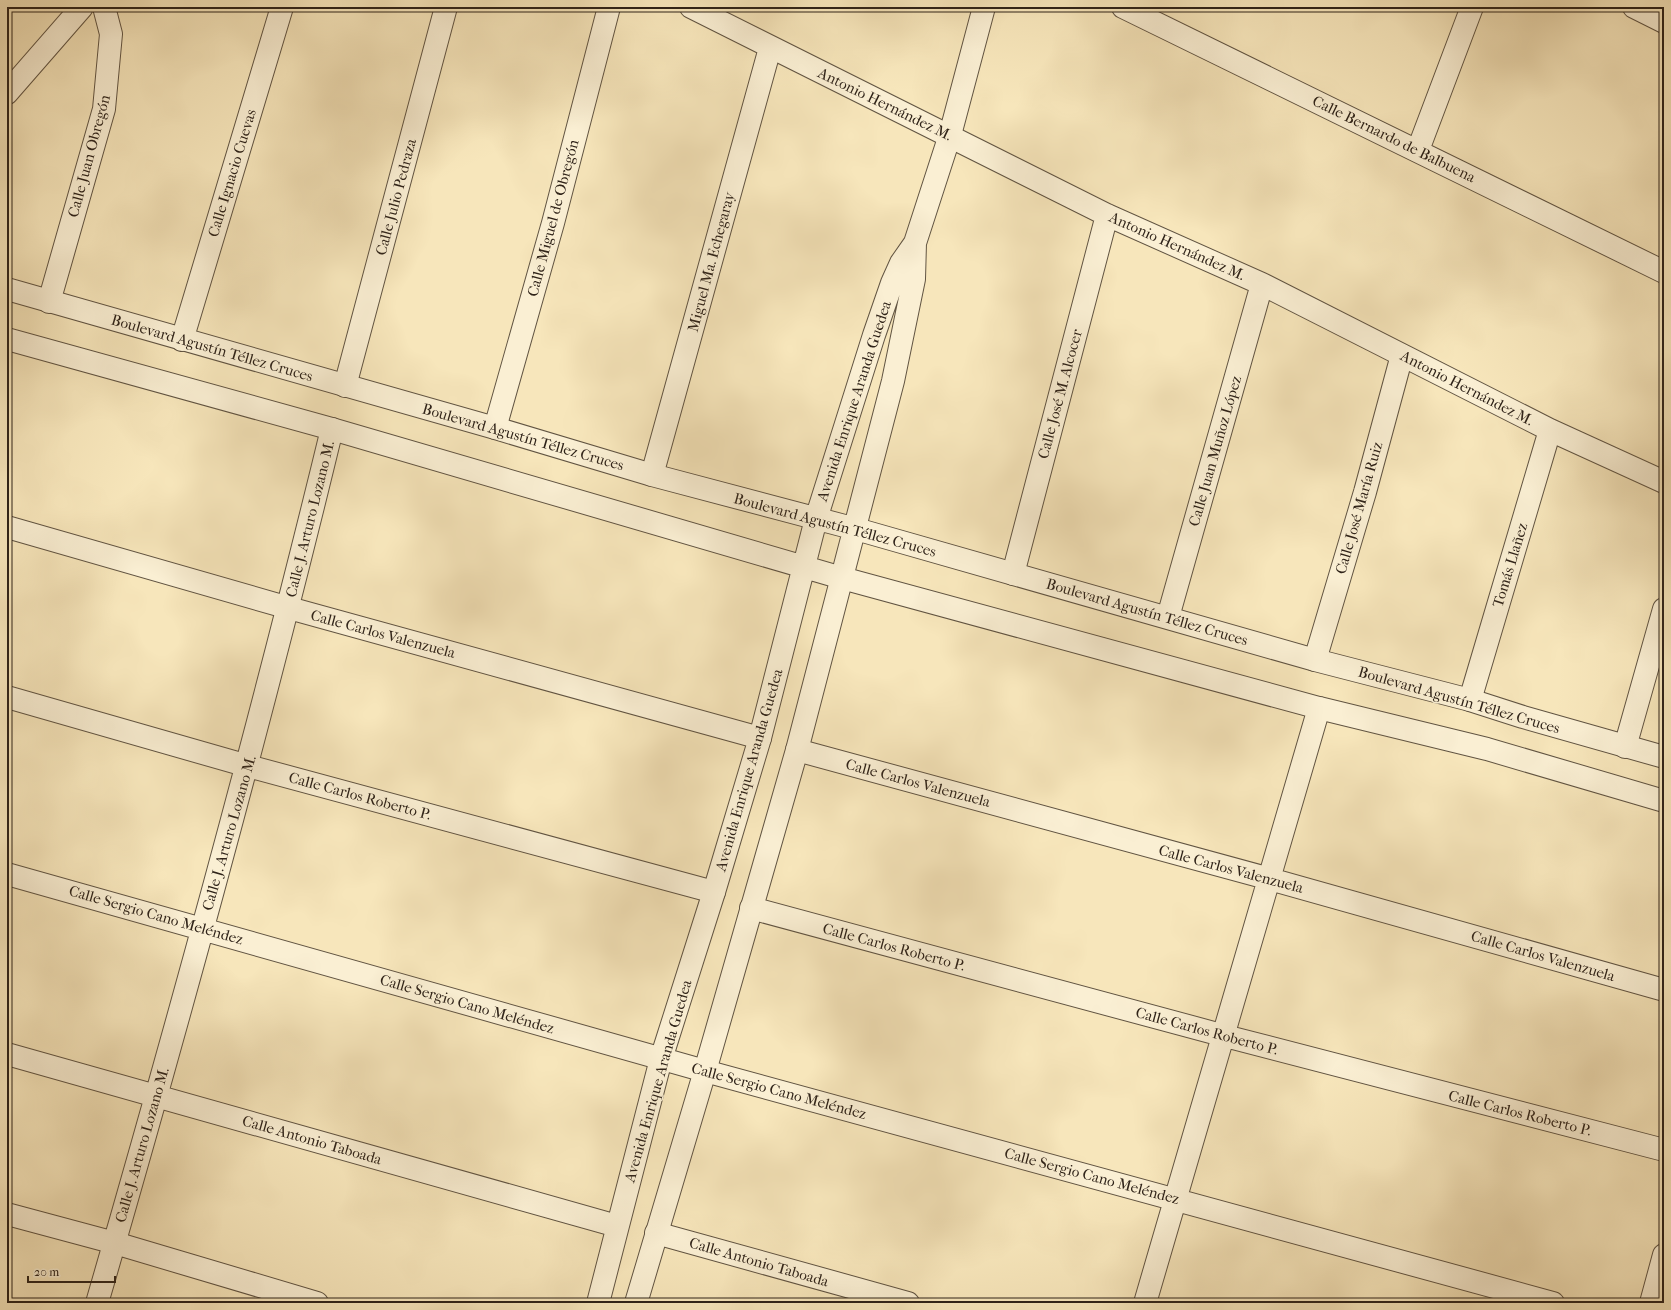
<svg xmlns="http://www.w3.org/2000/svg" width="1671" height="1310" font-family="'IM FELL French Canon',serif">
  <rect width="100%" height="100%" fill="#f7e6bb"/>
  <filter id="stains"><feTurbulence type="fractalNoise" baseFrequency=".005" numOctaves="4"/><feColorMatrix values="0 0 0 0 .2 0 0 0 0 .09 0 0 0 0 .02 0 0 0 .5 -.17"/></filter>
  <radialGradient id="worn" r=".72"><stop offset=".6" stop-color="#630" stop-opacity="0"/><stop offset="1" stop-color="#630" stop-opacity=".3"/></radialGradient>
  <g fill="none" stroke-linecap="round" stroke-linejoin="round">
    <g stroke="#615442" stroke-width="24">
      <path id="minor" d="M 691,7 L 1107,215 L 1262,284 L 1550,430 L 1664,482
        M 1123,7 L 1664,272
        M 1634,7 L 1664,22
        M 7,93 L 82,7
        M 1418,150 L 1472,7
        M 49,302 L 104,109 L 111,34 L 104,7
        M 182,340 L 282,7
        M 345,386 L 446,7
        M 495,428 L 553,223 L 609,7
        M 652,475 L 770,48
        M 7,527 L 289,608 L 760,738
        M 1013,574 L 1107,215
        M 1168,617 L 1262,284
        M 1315,660 L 1365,492 L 1402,355
        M 7,697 L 248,766 L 714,892
        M 1470,700 L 1550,430
        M 1625,747 L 1664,609
        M 797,750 L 1270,879 L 1664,990
        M 7,874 L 705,1071 L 1553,1303
        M 751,908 L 1225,1036 L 1664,1150
        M 7,1054 L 617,1226
        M 7,1214 L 115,1243 L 317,1303
        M 656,1233 L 908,1303
        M 97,1303 C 181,1013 261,722 332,429
        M 1145,1303 L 1319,708"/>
    </g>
    <g stroke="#615442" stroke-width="24">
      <path id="tertiary" d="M 7,289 L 495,428 L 652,475 L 856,529 L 1315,660 L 1470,700 L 1523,717 L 1664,757
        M 7,339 L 332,429 L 842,578 L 1319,708 L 1487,749 L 1664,801
        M 598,1303 L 661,1059 L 714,892 L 760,738 L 816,519 L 874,335 L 892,283 L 901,263 L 915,243
        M 636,1303 L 705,1071 L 797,750 L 893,381 L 914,279 L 915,243 L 950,135 L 984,7
        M 1651,1303 L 1664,1255"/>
    </g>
    <use href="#minor" stroke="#faefd3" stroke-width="22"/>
    <use href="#tertiary" stroke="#faefd3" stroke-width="22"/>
  </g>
  <g text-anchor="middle" stroke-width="3" stroke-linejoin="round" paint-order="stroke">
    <g font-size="15" fill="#2f2319" stroke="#faefd3">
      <text transform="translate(885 104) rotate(26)" y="5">Antonio Hernández M.</text>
      <text transform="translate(1394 139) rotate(26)" y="5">Calle Bernardo de Balbuena</text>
      <text transform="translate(89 156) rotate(-75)" y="5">Calle Juan Obregón</text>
      <text transform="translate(232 173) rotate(-73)" y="5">Calle Ignacio Cuevas</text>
      <text transform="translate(396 197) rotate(-75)" y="5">Calle Julio Pedraza</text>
      <text transform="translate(553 218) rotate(-75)" y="5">Calle Miguel de Obregón</text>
      <text transform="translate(1177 246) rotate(24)" y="5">Antonio Hernández M.</text>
      <text transform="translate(711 262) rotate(-75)" y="5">Miguel Ma. Echegaray</text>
      <text transform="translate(212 348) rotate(16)" y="5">Boulevard Agustín Téllez Cruces</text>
      <text transform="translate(1467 388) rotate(27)" y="5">Antonio Hernández M.</text>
      <text transform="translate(1060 394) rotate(-75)" y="5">Calle José M. Alcocer</text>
      <text transform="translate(854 401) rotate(-72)" y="5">Avenida Enrique Aranda Guedea</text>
      <text transform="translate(523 437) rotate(16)" y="5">Boulevard Agustín Téllez Cruces</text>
      <text transform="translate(1215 451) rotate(-74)" y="5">Calle Juan Muñoz López</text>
      <text transform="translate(1359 508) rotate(-74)" y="5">Calle José María Ruiz</text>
      <text transform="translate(310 519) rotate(-76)" y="5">Calle J. Arturo Lozano M.</text>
      <text transform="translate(835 525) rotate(15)" y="5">Boulevard Agustín Téllez Cruces</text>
      <text transform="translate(1510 565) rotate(-73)" y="5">Tomás Llañez</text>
      <text transform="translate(1147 612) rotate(16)" y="5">Boulevard Agustín Téllez Cruces</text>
      <text transform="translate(383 634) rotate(15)" y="5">Calle Carlos Valenzuela</text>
      <text transform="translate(1459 700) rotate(16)" y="5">Boulevard Agustín Téllez Cruces</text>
      <text transform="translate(749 770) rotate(-74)" y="5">Avenida Enrique Aranda Guedea</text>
      <text transform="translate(918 783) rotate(15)" y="5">Calle Carlos Valenzuela</text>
      <text transform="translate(360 796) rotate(15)" y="5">Calle Carlos Roberto P.</text>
      <text transform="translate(229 833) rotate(-74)" y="5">Calle J. Arturo Lozano M.</text>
      <text transform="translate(1231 869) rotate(15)" y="5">Calle Carlos Valenzuela</text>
      <text transform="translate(156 915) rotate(16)" y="5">Calle Sergio Cano Meléndez</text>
      <text transform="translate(894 947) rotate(15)" y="5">Calle Carlos Roberto P.</text>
      <text transform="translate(1543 956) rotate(16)" y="5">Calle Carlos Valenzuela</text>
      <text transform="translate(467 1004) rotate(16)" y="5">Calle Sergio Cano Meléndez</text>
      <text transform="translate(1207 1031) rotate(15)" y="5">Calle Carlos Roberto P.</text>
      <text transform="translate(658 1081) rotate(-74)" y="5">Avenida Enrique Aranda Guedea</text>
      <text transform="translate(779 1091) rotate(15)" y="5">Calle Sergio Cano Meléndez</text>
      <text transform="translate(1520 1113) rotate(14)" y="5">Calle Carlos Roberto P.</text>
      <text transform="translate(312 1140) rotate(16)" y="5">Calle Antonio Taboada</text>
      <text transform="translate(142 1145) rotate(-74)" y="5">Calle J. Arturo Lozano M.</text>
      <text transform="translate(1092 1176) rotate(15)" y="5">Calle Sergio Cano Meléndez</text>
      <text transform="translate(759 1262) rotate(16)" y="5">Calle Antonio Taboada</text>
    </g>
  </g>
  <rect width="1671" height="1310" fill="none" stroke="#f7e6bb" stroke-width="24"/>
  <rect x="8" y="8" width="1655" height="1294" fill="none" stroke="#2f2319" stroke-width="2"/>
  <rect x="12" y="12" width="1647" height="1286" fill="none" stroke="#2f2319"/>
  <path d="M28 1276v6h87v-6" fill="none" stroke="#2f2319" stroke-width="2"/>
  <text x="34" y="1276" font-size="12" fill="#2f2319" stroke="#faefd3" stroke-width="3" paint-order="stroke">20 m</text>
  <rect width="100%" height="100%" filter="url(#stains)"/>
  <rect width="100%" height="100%" fill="url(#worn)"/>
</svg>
